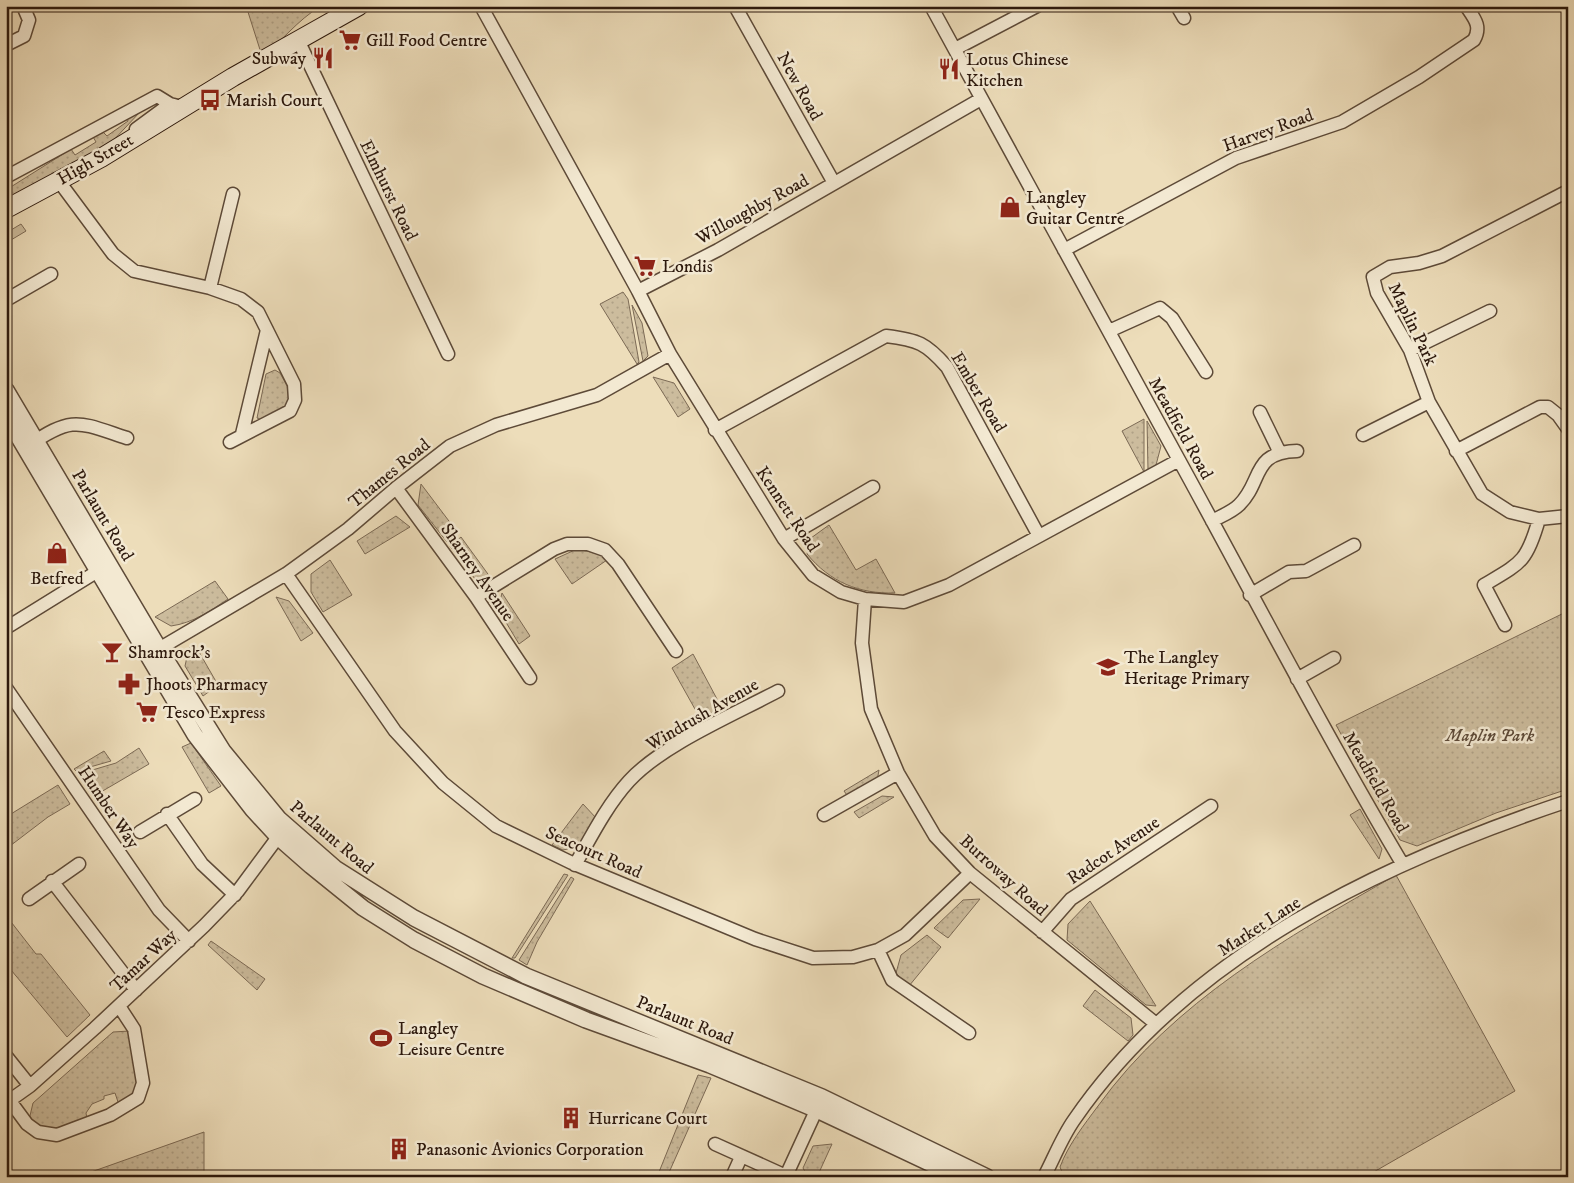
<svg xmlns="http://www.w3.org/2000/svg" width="1574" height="1183" font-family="'IM FELL DW Pica',serif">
  <defs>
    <pattern id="grass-dots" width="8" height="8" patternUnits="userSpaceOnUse" patternTransform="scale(1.25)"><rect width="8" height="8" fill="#ccbc9d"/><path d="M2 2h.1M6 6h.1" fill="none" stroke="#b0a186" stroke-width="1.8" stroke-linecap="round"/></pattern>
    <pattern id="forest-firs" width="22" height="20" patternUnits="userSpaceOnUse" patternTransform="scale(1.25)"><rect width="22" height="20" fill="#ccbc9d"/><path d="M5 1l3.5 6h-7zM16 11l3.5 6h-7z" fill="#b0a186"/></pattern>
  </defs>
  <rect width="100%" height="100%" fill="#edddba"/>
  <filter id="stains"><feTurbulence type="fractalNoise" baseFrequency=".004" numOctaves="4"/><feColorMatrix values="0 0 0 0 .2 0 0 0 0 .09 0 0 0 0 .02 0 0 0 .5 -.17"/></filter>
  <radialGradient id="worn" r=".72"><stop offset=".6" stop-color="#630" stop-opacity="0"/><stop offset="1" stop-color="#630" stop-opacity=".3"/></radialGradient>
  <path fill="url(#grass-dots)" stroke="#7c6a55" d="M 255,6 L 321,6 C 296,21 283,41 262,56 L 248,12 Z
    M 140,112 L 109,145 L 6,199 L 6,190 L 71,149 L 75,155 L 96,142 L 92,135 L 101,130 L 107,136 L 128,121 L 126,115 Z
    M 623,292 L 628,299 L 639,362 L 637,364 L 600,304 Z
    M 632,305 L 642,323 L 648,356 L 643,361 Z
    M 275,370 L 280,373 L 293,397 L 290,405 L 264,421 L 257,418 L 266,374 Z
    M 653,377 L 674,383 L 690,409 L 678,417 Z
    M 1144,419 L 1144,472 L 1122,431 Z
    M 1147,421 L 1161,446 L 1156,465 L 1148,470 Z
    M 421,484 L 458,533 L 447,542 L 418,505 Z
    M 396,516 L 410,527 L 365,554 L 357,541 Z
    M 829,525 L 856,570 L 876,559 L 895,593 C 859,594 830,582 807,554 L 811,538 Z
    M 461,537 L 493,581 L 475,579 L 450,546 Z
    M 577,549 L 600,554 L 607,560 L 572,584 L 555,559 Z
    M 330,560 L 352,595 L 323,612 L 311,592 L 311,574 Z
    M 215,581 L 228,599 C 210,611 193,623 171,626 L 155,617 Z
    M 502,593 L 530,636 L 519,644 L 498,609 Z
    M 276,597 L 289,601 L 313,633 L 301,641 Z
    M 1568,611 L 1568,789 L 1496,813 L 1417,846 L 1400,840 L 1336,725 Z
    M 195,645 L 218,685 L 203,696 L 185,666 L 189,648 Z
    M 693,654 L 725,714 L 705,727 L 672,668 Z
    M 191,743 L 221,786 L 209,793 L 182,747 Z
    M 139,748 L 149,764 L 94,796 L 79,774 L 116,763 Z
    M 104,751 L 111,761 L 76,771 L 74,769 Z
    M 879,770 L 877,781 L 849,798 L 844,791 Z
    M 58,785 L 70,804 L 48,817 L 6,849 L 6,817 Z
    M 882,796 L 894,797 L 859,818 L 854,812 Z
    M 583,804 L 597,819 L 581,846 L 563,850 L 552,845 Z
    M 1360,809 L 1382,849 L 1379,859 L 1350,815 Z
    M 564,874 L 568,875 L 515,958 L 512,958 Z
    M 1396,875 L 1515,1091 L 1365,1177 L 1064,1177 L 1060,1167 C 1068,1145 1084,1125 1098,1106 C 1174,1001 1286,938 1396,875 Z
    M 571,877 L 574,879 L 537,942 L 527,965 L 519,960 Z
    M 980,899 L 948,938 L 934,928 L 963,900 Z
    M 1090,901 L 1156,1006 L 1146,1005 L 1067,940 L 1068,924 Z
    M 6,909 L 8,918 L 36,954 L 41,954 L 90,1015 L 67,1037 L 6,964 Z
    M 927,935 L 941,947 L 909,986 L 896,973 L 901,955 Z
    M 211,941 L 265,979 L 257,990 L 208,945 Z
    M 1095,990 L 1131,1018 L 1133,1035 L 1128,1041 L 1083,1006 Z
    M 130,1031 L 141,1074 L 132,1098 L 119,1105 L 115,1093 L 104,1096 L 104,1099 L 92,1104 L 86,1113 L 87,1119 L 47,1131 L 29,1120 L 33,1103 L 113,1032 Z
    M 698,1075 L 711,1078 L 667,1177 L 657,1177 Z
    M 204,1132 L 204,1177 L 77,1177 Z
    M 832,1144 L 817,1177 L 808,1177 L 803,1168 L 813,1146 Z"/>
  <path fill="url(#forest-firs)" stroke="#7c6a55" d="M 21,224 L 26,231 L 6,243 L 6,233 Z"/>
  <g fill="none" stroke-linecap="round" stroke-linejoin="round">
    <g stroke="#5d4a38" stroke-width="15">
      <path id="minor" d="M 481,6 L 638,291 L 718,250 L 981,99
        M 735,6 L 834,183
        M 931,6 C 1013,158 1097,308 1179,460 C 1253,595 1324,732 1403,865
        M 1177,6 L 1184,18
        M 299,42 L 448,354
        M 6,45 L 24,36 L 29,20 L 23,6
        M 955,49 L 1037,6
        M 136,129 L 170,104
        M 6,177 L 157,96 L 170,104 L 182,107
        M 58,180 L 113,254 L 134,271 L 210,288 L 241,299 L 258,312 L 294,384 L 295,400 L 290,411 L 230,442
        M 1568,191 L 1442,256 L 1419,263 L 1390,267 L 1373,277 L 1377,293 L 1410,350 L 1429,402 L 1482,494 L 1510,512 L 1539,519 L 1568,516
        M 1064,250 L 1236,158 L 1342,122 L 1419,77 L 1474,40 C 1482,26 1474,18 1466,6
        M 210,288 L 233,194
        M 638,291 L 670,354 L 784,539 L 813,575 L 841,592 L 865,599 L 904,602 L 949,585 L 1179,460
        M 6,300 L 51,274
        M 1109,331 L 1160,308 L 1172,318 L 1206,372
        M 1410,350 L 1490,311
        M 1260,412 L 1279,451
        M 715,430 L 886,336 C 918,340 926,343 947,367 L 1039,536
        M 242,434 L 267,330
        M 1363,435 L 1429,402
        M 28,446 C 73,415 78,422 127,438
        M 1456,451 L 1540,407 L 1548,407 L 1558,415 L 1568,429
        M 396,488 L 476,597 L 530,678
        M 1212,521 C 1221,516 1232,512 1239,505 C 1263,482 1251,452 1297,451
        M 784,539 L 873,487
        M 286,574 L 395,731 L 443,783 L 496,826 L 572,863 L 755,939 L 813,958 L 853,957 L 878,950 L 905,935 L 970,873
        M 1250,595 L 1289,572 L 1306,571 L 1354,545
        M 476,597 L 554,549 L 567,544 L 588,544 L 605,550 L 618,564 L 676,651
        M 865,599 L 862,643 L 871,709 L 898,773 L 935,836 L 970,873 L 1155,1023
        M 1505,625 L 1484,585 C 1521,563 1527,562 1539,519
        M 6,628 L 106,566
        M 152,653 L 286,574 L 348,529 L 396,488 L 450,446 L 496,425 L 597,395 L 670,354
        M 1297,679 L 1334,658
        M 6,688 L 159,910 L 189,941
        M 167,814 L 202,864 L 235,895
        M 824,815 L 898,773
        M 140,832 L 195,799
        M 575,865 C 591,837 607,805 629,781 C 662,745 733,715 778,691
        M 52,881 L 136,990
        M 29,899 L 79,864
        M 1042,932 L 1071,899 L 1211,806
        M 878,950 L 892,980 L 969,1033
        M 6,1056 L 30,1086
        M 10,1101 L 27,1124 L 38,1132 L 57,1135 L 110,1115 L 138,1098 L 143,1083 L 134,1029 L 119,1006
        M 6,1103 L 30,1086 L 95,1028 L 204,926 L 238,891 L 278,837 L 285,832
        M 715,1144 L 786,1176 L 820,1102
        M 732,1177 L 741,1157
        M 1044,1177 C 1054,1158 1062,1137 1074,1120 C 1188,954 1382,863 1568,801"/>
    </g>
    <g stroke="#5d4a38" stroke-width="18">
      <path id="tertiary" d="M 6,390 L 160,650 L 223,751 L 279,819 L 335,868 L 414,918 L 526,976 L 822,1097 L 987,1177
        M 6,416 L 195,735 L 253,810 L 278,837 L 311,866 L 363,908 L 414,940 L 483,976 L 586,1020 L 710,1065 L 817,1110 L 959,1177"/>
    </g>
    <g stroke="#2d190d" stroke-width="20">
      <path id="secondary" d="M 6,209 L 101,158 L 233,77 L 359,6"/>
    </g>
    <use href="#minor" stroke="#f3e9d2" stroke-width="12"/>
    <use href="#tertiary" stroke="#f3e9d2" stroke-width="15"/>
    <use href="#secondary" stroke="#f3e9d2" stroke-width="18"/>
  </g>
  <defs>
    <g id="supermarket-bare" transform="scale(1.725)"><path d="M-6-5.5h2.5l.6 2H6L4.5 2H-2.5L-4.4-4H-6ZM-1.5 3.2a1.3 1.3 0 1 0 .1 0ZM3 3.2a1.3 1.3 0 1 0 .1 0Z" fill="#8f2418" stroke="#f3e9d2" stroke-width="2.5" paint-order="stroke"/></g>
    <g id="restaurant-bare" transform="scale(1.725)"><path d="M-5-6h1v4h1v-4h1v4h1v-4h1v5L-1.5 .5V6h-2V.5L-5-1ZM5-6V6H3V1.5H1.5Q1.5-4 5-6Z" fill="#8f2418" stroke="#f3e9d2" stroke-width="2.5" paint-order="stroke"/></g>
    <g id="bus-bare" transform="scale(1.725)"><path d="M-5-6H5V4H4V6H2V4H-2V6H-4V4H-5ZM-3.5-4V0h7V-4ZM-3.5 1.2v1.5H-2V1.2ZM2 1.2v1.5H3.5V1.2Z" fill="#8f2418" stroke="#f3e9d2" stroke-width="2.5" paint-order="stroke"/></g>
    <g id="shop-bare" transform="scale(1.725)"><path d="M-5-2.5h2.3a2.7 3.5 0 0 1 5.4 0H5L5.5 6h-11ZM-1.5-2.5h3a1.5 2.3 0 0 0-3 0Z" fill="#8f2418" stroke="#f3e9d2" stroke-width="2.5" paint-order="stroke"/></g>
    <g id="bar-bare" transform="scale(1.725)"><path d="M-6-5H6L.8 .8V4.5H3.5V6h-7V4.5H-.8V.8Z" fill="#8f2418" stroke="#f3e9d2" stroke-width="2.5" paint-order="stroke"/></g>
    <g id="school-bare" transform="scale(1.725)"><path d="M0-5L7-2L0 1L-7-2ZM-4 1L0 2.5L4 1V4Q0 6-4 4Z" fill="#8f2418" stroke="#f3e9d2" stroke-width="2.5" paint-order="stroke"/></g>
    <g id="pharmacy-bare" transform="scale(1.725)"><path d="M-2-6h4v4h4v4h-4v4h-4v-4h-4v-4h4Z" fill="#8f2418" stroke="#f3e9d2" stroke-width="2.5" paint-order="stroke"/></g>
    <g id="stadium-bare" transform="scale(1.725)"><path d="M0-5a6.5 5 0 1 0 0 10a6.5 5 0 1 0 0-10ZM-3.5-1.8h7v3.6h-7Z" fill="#8f2418" stroke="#f3e9d2" stroke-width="2.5" paint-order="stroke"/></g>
    <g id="building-bare" transform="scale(1.725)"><path d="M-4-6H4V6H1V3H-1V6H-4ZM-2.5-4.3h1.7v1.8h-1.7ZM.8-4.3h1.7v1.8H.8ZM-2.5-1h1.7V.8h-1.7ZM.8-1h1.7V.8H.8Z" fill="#8f2418" stroke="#f3e9d2" stroke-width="2.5" paint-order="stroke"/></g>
  </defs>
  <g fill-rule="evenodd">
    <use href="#supermarket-bare" x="350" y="40"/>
    <use href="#restaurant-bare" x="323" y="58"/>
    <use href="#restaurant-bare" x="949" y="69"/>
    <use href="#bus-bare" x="210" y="100"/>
    <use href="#shop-bare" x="1010" y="207"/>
    <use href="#supermarket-bare" x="645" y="266"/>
    <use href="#shop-bare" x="57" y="553"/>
    <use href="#bar-bare" x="112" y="652"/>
    <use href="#school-bare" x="1108" y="667"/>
    <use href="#pharmacy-bare" x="129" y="684"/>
    <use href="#supermarket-bare" x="147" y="712"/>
    <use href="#stadium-bare" x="381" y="1038"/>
    <use href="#building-bare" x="571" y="1118"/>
    <use href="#building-bare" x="399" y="1149"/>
  </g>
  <g text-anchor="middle" stroke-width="5" stroke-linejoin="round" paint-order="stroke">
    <g font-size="18" fill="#2d190d" stroke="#f3e9d2" text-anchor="start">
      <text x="366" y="46">Gill Food Centre</text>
      <text x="306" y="64" text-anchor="end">Subway</text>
      <text x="966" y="65">Lotus Chinese<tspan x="966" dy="21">Kitchen</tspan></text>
      <text x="226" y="106">Marish Court</text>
      <text x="1026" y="203">Langley<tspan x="1026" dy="21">Guitar Centre</tspan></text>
      <text x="662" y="272">Londis</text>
      <text x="57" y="584" text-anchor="middle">Betfred</text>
      <text x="128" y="658">Shamrock's</text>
      <text x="1124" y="663">The Langley<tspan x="1124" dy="21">Heritage Primary</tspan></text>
      <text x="146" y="690">Jhoots Pharmacy</text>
      <text x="163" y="718">Tesco Express</text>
      <text x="398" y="1034">Langley<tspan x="398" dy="21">Leisure Centre</tspan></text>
      <text x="588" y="1124">Hurricane Court</text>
      <text x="416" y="1155">Panasonic Avionics Corporation</text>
    </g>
    <g font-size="18" fill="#2d190d" stroke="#f3e9d2">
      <text transform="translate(800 86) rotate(61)" y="6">New Road</text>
      <text transform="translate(1268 130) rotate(-20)" y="6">Harvey Road</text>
      <text transform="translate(95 159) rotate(-30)" y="6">High Street</text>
      <text transform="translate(389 190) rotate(64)" y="6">Elmhurst Road</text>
      <text transform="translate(752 209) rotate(-29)" y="6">Willoughby Road</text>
      <text transform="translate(1413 324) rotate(64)" y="6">Maplin Park</text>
      <text transform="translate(979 392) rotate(59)" y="6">Ember Road</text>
      <text transform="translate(1181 428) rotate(61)" y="6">Meadfield Road</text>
      <text transform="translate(389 473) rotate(-39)" y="6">Thames Road</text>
      <text transform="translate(788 509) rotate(56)" y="6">Kennett Road</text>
      <text transform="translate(103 515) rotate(59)" y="6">Parlaunt Road</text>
      <text transform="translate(478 572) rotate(55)" y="6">Sharney Avenue</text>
      <text transform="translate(702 714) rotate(-30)" y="6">Windrush Avenue</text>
      <text transform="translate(1376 782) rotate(60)" y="6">Meadfield Road</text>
      <text transform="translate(109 807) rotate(56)" y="6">Humber Way</text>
      <text transform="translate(332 837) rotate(40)" y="6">Parlaunt Road</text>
      <text transform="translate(1113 850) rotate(-34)" y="6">Radcot Avenue</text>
      <text transform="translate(594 852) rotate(24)" y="6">Seacourt Road</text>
      <text transform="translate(1004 875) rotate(42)" y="6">Burroway Road</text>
      <text transform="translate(1259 926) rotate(-33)" y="6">Market Lane</text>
      <text transform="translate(143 960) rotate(-43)" y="6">Tamar Way</text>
      <text transform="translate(685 1020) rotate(22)" y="6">Parlaunt Road</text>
    </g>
    <g font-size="18" font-style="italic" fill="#5d4a38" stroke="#f3e9d2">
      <text x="1490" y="741">Maplin Park</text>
    </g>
  </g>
  <rect width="1574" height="1183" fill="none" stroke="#edddba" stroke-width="25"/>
  <rect x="8" y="8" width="1559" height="1168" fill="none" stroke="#2d190d" stroke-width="2.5"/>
  <rect x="12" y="12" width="1549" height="1158" fill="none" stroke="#2d190d"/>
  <rect width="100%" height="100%" filter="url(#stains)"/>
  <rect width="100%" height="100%" fill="url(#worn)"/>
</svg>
